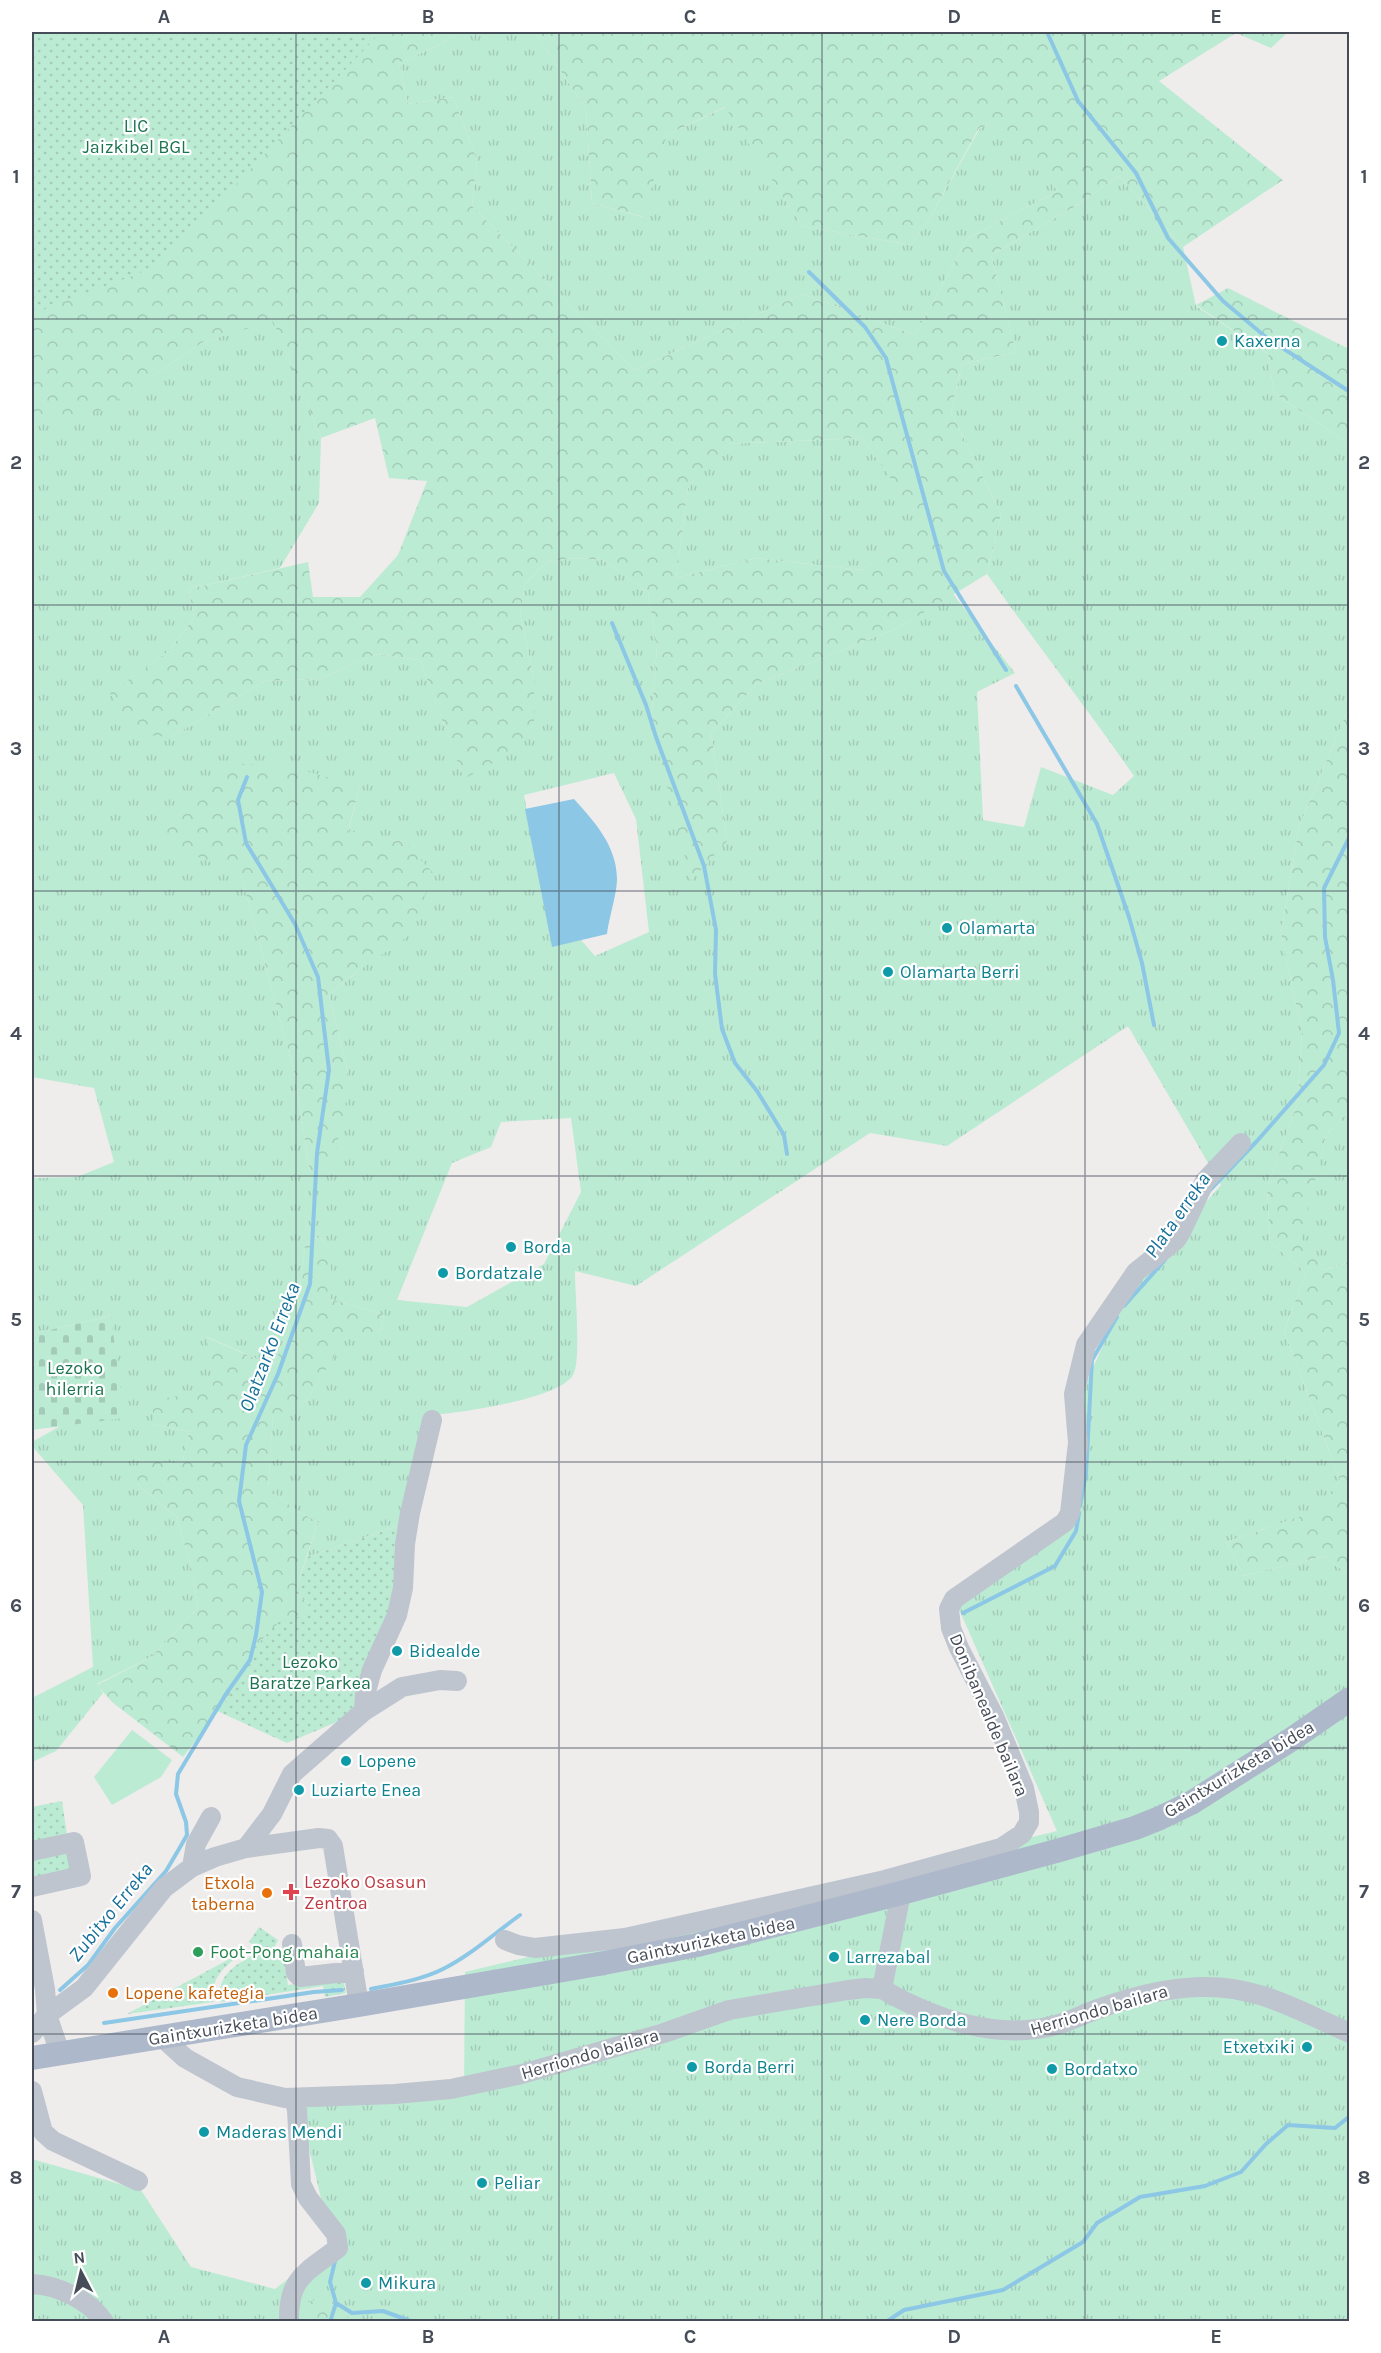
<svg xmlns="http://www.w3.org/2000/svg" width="1381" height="2353" font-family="Karla,sans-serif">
  <defs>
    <pattern id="grass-tufts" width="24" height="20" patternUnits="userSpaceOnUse" patternTransform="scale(1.5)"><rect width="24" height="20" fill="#bcebd4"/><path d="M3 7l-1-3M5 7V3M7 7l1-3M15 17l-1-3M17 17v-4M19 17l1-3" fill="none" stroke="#a3cbb8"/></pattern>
    <pattern id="forest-crowns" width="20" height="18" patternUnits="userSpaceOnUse" patternTransform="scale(1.5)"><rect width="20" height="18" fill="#bcebd4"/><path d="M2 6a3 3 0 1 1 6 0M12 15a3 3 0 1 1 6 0" fill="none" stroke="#a3cbb8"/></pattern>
    <pattern id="cemetery-stones" width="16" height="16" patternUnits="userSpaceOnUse" patternTransform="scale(1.5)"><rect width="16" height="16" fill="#bcebd4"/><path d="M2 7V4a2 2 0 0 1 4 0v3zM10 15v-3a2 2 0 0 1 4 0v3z" fill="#a3cbb8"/></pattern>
    <pattern id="park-dots" width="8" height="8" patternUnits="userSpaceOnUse" patternTransform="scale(1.5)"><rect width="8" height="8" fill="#bcebd4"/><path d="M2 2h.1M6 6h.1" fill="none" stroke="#a3cbb8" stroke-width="1.8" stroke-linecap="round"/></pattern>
  </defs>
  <rect width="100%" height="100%" fill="#efecec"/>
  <path fill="url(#grass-tufts)" fill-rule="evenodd" d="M 455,32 L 531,32 L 536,34 L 586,109 L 592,203 L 642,217 L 667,135 L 726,107 L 802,226 L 911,245 L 929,219 L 980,128 L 998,121 L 1058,191 L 968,238 L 915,335 L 802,294 L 635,370 L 472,206 L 477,160 L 453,97 L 408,104 L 399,63 L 443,43 Z
    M 1119,176 L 1183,247 L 1196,306 L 1268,354 L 1274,393 L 1349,444 L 1349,707 L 1299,827 L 1281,933 L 1302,1032 L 1297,1105 L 1267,1187 L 1270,1242 L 1306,1273 L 1284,1331 L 1340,1480 L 1317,1511 L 1226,1542 L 1244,1576 L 1324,1556 L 1349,1575 L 1349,2321 L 351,2322 L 331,2294 L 296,2321 L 32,2321 L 32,2159 L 141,2190 L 191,2267 L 275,2289 L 332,2245 L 297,2097 L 464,2090 L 465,1972 L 1057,1831 L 954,1598 L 1067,1523 L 1086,1473 L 1081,1395 L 1126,1293 L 1221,1185 L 1128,1026 L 947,1146 L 870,1133 L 636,1286 L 575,1271 C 575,1294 581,1355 574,1373 C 564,1399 458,1413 431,1415 L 404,1524 L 307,1557 L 318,1522 L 299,1512 L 268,1489 L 273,1415 L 306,1401 L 346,1337 L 380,1331 L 384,1315 L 331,1299 L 331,1250 L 318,1235 L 305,1246 L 297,1311 L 273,1366 L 207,1337 L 213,1388 L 153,1424 L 189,1432 L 182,1464 L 137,1484 L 176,1516 L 192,1570 L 198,1608 L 151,1657 L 97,1684 L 103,1693 L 56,1751 L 32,1762 L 32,1698 L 93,1667 L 83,1505 L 32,1446 L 32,1442 L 62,1425 L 111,1316 L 32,1334 L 32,1178 L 77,1177 L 114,1162 L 94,1088 L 32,1077 L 32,425 L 51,420 L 156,374 L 203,342 L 273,320 L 321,438 L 319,503 L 280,568 L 189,589 L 194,618 L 168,652 L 111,693 L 171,737 L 264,681 L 319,679 L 377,654 L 420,660 L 464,778 L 534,678 L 520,614 L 525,584 L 547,562 L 574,558 L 603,560 L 648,592 L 657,646 L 651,723 L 727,841 L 711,733 L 757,684 L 900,627 L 953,594 L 1015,673 L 977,692 L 983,820 L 1024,827 L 1041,767 L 1113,795 L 1134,776 C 1086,707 1035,642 987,574 L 1001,514 L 951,412 L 962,364 L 1016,352 L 991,255 L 1074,207 ZM 614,773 L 636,819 L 649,932 L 595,956 L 581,940 L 552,946 L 524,795 ZM 360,786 L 348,832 L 404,842 L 357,972 L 329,995 L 350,1081 L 310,1173 L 295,1075 L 241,875 ZM 571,1118 L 581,1192 L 544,1264 L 467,1307 L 397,1300 L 452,1163 L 491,1147 L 501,1122 Z
    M 862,438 L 924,524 L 862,570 L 756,558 L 676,578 L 688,488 L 726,444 Z
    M 1349,1111 L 1349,1262 L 1325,1270 L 1300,1240 L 1326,1135 Z"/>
  <path fill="url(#forest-crowns)" fill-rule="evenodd" d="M 32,32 L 455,32 L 443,43 L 399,63 L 408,104 L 453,97 L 477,160 L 472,206 L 635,370 L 802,294 L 915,335 L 968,238 L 1058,191 L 998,122 L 979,128 L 929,219 L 911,245 L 802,226 L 725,107 L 667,135 L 643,217 L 592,203 L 586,109 L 536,34 L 531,32 L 1288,32 L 1271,48 L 1236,33 L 1159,81 L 1283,180 L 1183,247 L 1119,176 L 1074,207 L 991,255 L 1016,352 L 962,364 L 951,412 L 1001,514 L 987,574 L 900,627 L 757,684 L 711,733 L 727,841 L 691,881 L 651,723 L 657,646 L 648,592 L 603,560 L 574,558 L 547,562 L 525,584 L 520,614 L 534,678 L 534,723 L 515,751 L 464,779 L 420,660 L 377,654 L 319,679 L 264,681 L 171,737 L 133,734 L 110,693 L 168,652 L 194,618 L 189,589 L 308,562 L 313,597 L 360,597 L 398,555 L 427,481 L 389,478 L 375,418 L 321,438 L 273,321 L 203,342 L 103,410 L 32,425 ZM 862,438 L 923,524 L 862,570 L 756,558 L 676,578 L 688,488 L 727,444 Z
    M 1228,288 L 1349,349 L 1349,444 L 1274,393 L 1268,354 L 1196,305 Z
    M 1349,707 L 1349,1111 L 1326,1135 L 1301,1240 L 1325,1270 L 1349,1262 L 1349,1575 L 1324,1556 L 1244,1576 L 1226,1542 L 1316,1511 L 1340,1480 L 1284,1331 L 1306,1273 L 1270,1242 L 1267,1187 L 1297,1105 L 1302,1032 L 1281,933 L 1299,827 Z
    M 230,763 L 290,767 L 360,786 L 348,831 L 404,842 L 433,873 L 411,934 L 357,972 L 329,995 L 350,1081 L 332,1169 L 321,1179 L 310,1173 L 295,1075 L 241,875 L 165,843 L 163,818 Z
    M 318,1235 L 331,1250 L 331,1299 L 384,1315 L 380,1331 L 346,1338 L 306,1401 L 273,1416 L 268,1489 L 299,1512 L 318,1522 L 295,1592 L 309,1604 L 302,1617 L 279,1623 L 254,1648 L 226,1701 L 183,1757 L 112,1702 L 97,1685 L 151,1657 L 198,1608 L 192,1570 L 176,1516 L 137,1484 L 140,1458 L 182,1464 L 189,1432 L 153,1424 L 153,1401 L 213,1388 L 206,1337 L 273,1366 L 297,1311 L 305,1246 Z
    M 331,2294 L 351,2321 L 296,2322 L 298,2306 Z"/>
  <path fill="url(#cemetery-stones)" d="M 111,1316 L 124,1418 L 32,1430 L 32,1334 Z"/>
  <path fill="url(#park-dots)" d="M 32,32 L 381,32 L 158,266 L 32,314 Z
    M 404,1524 L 401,1590 L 358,1713 L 287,1743 L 217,1711 L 226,1701 L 254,1648 L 279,1622 L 302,1616 L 309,1604 L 295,1592 L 307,1557 Z
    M 62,1801 L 67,1835 L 32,1842 L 32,1807 Z
    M 72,1845 L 78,1874 L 32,1885 L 32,1854 Z
    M 259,1927 L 278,1940 L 274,1948 L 283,1951 L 288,1985 L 343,1978 L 346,1993 L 325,1997 L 323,1986 L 220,2002 C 216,1973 239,1962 261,1952 L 249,1942 Z
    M 235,1956 L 236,1958 C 221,1969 210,1982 213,2002 L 127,2014 Z"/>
  <path fill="#bcebd4" d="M 132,1730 L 172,1760 L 161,1777 L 112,1805 L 94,1777 Z"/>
  <path fill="#8cc7e5" d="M 574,799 C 594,821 617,846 617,879 C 617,893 609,918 607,934 L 552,947 L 525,809 Z"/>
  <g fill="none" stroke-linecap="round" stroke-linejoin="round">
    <path stroke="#8cc7e5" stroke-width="4" d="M 1047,32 L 1078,101 L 1136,173 L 1168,238 L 1223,301 L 1267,338 L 1350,392
      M 809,272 L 865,327 L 886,358 L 944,571 L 1006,670
      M 612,623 L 646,705 L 656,737 L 704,866 L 716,930 L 715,974 L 722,1029 L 735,1063 L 757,1091 L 784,1135 L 787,1154
      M 1016,686 L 1097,824 L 1129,917 L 1142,963 L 1154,1025
      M 1209,1191 L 1257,1141 L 1324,1065 L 1339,1033 L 1333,980 L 1325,937 L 1324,888 L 1350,836
      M 1124,1306 L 1165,1260
      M 1080,1506 L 1086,1473 L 1092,1360 L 1117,1317
      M 963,1613 L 1055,1566 L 1076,1531 L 1079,1513
      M 371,1989 C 395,1984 421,1980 443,1969 C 471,1955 495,1933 520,1915
      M 60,1990 L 88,1965 L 115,1928 L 166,1871 L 179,1849 L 187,1835 L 186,1822 L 176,1794 L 178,1774 L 226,1694 L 250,1660 L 256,1635 L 262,1592 L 239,1501 L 246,1445 L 278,1374 L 310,1284 L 317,1153 L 329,1070 L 318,977 L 295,924 L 246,843 L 238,800 L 247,777
      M 104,2023 L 314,1992 L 342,1990
      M 335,2261 L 330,2282 L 336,2303 L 352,2313 L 383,2311 L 413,2322
      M 330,2322 L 336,2303
      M 886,2322 L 904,2310 L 1003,2290 L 1083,2242 L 1097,2223 L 1140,2197 L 1205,2186 L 1241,2172 L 1266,2144 L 1288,2125 L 1335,2128 L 1350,2116"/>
    <path stroke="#bec5ce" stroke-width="20" d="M 364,1711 L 365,1695 L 372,1670 L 397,1615 L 403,1588 L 405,1544 L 410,1513 L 432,1420
      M 246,1848 L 272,1814 L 292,1774 L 364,1711 L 402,1687 L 440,1680 L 457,1681
      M 32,1851 L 74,1842 L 81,1876 L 32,1887
      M 192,1867 L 196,1844 L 211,1817
      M 901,1893 L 882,1989 C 933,2019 998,2041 1056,2025 C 1070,2021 1084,2014 1098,2009 C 1131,1997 1164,1988 1200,1987 C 1258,1985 1298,2011 1350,2033
      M 32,1920 L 45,1989 L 47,2015 L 60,2053
      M 505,1940 L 518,1945 L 535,1948 L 625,1938 L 885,1880 L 1001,1848 L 1022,1834 L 1029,1822 L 1029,1812 L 1024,1788 L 994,1716 L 959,1648 L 951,1628 L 949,1609 L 954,1599 L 1065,1522 L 1070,1513 L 1078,1443 L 1074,1394 L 1086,1345 L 1136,1272 L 1176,1240 L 1181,1232 L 1205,1181 L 1241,1143
      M 292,1944 L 296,1973 L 300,1977 L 354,1971
      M 32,2033 L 47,2015 L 84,1988 L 164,1888 L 192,1867 L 215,1857 L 246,1848 L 319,1838 L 328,1839 L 333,1846 L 359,2005
      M 162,2037 L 185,2058 L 237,2087 L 285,2098 L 395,2094 L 451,2089 L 522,2074 L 664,2033 L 729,2010 L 848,1990 L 865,1988 L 882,1989
      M 32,2091 L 43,2132 L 53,2141 L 138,2181
      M 32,2284 C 57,2285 90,2300 104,2322
      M 289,2322 C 288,2277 306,2273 338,2248 L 336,2234 L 308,2198 L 301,2184 L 297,2110 L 294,2098"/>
    <path stroke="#adb8ca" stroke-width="24" d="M 32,2058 L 359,2005 L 604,1963 L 697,1945 L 901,1893 L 1060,1850 L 1135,1828 L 1160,1818 L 1191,1803 L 1292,1739 L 1350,1699"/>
  </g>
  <path fill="none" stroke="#464d58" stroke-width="1.5" stroke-opacity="0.55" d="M 296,32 L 296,2322M 559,32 L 559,2322M 822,32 L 822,2322M 1085,32 L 1085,2322M 32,319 L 1350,319M 32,605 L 1350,605M 32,891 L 1350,891M 32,1176 L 1350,1176M 32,1462 L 1350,1462M 32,1748 L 1350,1748M 32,2034 L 1350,2034"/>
  <g fill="#0f9aa8" stroke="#fff" stroke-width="2">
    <circle cx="1222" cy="341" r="6"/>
    <circle cx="947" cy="928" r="6"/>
    <circle cx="888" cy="972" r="6"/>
    <circle cx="511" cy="1247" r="6"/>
    <circle cx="443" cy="1273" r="6"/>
    <circle cx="397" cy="1651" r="6"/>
    <circle cx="346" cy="1761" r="6"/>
    <circle cx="299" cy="1790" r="6"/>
    <circle cx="834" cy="1957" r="6"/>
    <circle cx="865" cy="2020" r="6"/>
    <circle cx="1307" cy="2047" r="6"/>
    <circle cx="692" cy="2067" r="6"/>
    <circle cx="1052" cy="2069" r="6"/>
    <circle cx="204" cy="2132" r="6"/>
    <circle cx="482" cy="2183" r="6"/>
    <circle cx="366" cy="2283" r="6"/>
  </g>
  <path fill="#e0444e" stroke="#fff" stroke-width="2" d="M288 1883h6v6h6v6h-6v6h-6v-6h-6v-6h6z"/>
  <g fill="#e8710a" stroke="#fff" stroke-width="2">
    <circle cx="267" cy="1893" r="6"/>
    <circle cx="113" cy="1993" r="6"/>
  </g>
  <circle fill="#2e9e5b" stroke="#fff" stroke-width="2" cx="198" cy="1952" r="6"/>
  <g text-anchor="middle" stroke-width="4.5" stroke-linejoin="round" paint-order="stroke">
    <g font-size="18" fill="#1c7352" stroke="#fff">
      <text x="136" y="132">LIC<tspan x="136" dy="21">Jaizkibel BGL</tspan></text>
      <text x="75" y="1374">Lezoko<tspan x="75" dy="21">hilerria</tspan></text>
      <text x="310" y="1668">Lezoko<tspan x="310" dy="21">Baratze Parkea</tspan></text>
    </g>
    <g font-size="18" fill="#0d838f" stroke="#fff" text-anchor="start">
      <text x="1234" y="347">Kaxerna</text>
      <text x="959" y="934">Olamarta</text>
      <text x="900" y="978">Olamarta Berri</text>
      <text x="523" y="1253">Borda</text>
      <text x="455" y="1279">Bordatzale</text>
      <text x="409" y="1657">Bidealde</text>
      <text x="358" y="1767">Lopene</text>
      <text x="311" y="1796">Luziarte Enea</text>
      <text x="846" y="1963">Larrezabal</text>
      <text x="877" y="2026">Nere Borda</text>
      <text x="1295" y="2053" text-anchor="end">Etxetxiki</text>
      <text x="704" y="2073">Borda Berri</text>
      <text x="1064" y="2075">Bordatxo</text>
      <text x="216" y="2138">Maderas Mendi</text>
      <text x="494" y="2189">Peliar</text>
      <text x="378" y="2289">Mikura</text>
    </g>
    <g font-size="18" fill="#464d58" stroke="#fff">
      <text transform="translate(989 1715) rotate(67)" y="6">Donibanealde bailara</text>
      <text transform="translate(1239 1769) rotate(-31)" y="6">Gaintxurizketa bidea</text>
      <text transform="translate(711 1940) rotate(-12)" y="6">Gaintxurizketa bidea</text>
      <text transform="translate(1099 2010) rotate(-16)" y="6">Herriondo bailara</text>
      <text transform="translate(233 2026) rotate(-9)" y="6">Gaintxurizketa bidea</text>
      <text transform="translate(590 2054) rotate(-16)" y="6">Herriondo bailara</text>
    </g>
    <g font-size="18" fill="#be3a42" stroke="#fff" text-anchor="start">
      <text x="304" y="1888">Lezoko Osasun<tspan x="304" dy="21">Zentroa</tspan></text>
    </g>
    <g font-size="18" fill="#c56008" stroke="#fff" text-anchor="end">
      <text x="255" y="1889">Etxola<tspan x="255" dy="21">taberna</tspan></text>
      <text x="125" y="1999" text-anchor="start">Lopene kafetegia</text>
    </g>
    <g font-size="18" fill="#27864d" stroke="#fff" text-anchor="start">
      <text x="210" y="1958">Foot-Pong mahaia</text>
    </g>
    <g font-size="20" font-style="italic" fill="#166f9b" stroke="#fff">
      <text transform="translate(1177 1215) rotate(-55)" y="7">Plata erreka</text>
      <text transform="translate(269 1347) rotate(-69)" y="7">Olatzarko Erreka</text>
      <text transform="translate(110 1912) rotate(-51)" y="7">Zubitxo Erreka</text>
    </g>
  </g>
  <rect width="1381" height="2353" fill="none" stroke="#ffffff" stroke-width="66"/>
  <g transform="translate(81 2272) rotate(353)" stroke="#ffffff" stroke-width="4.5" paint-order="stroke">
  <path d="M0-4.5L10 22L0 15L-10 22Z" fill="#464d58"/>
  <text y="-9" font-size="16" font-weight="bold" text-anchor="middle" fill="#464d58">N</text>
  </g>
  <rect x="33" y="33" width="1315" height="2287" fill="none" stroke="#464d58" stroke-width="2"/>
  <g font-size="20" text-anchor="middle" font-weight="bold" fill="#464d58">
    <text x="164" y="23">A</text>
    <text x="428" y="23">B</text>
    <text x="690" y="23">C</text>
    <text x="954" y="23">D</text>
    <text x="1216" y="23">E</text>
    <text x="16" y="183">1</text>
    <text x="1364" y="183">1</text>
    <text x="16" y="469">2</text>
    <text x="1364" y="469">2</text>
    <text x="16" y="755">3</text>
    <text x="1364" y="755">3</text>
    <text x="16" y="1040">4</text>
    <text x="1364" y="1040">4</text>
    <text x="16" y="1326">5</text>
    <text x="1364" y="1326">5</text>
    <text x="16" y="1612">6</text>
    <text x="1364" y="1612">6</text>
    <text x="16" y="1898">7</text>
    <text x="1364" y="1898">7</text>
    <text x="16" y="2184">8</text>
    <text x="1364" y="2184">8</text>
    <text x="164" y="2343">A</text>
    <text x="428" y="2343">B</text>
    <text x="690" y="2343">C</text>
    <text x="954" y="2343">D</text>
    <text x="1216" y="2343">E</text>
  </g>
</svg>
